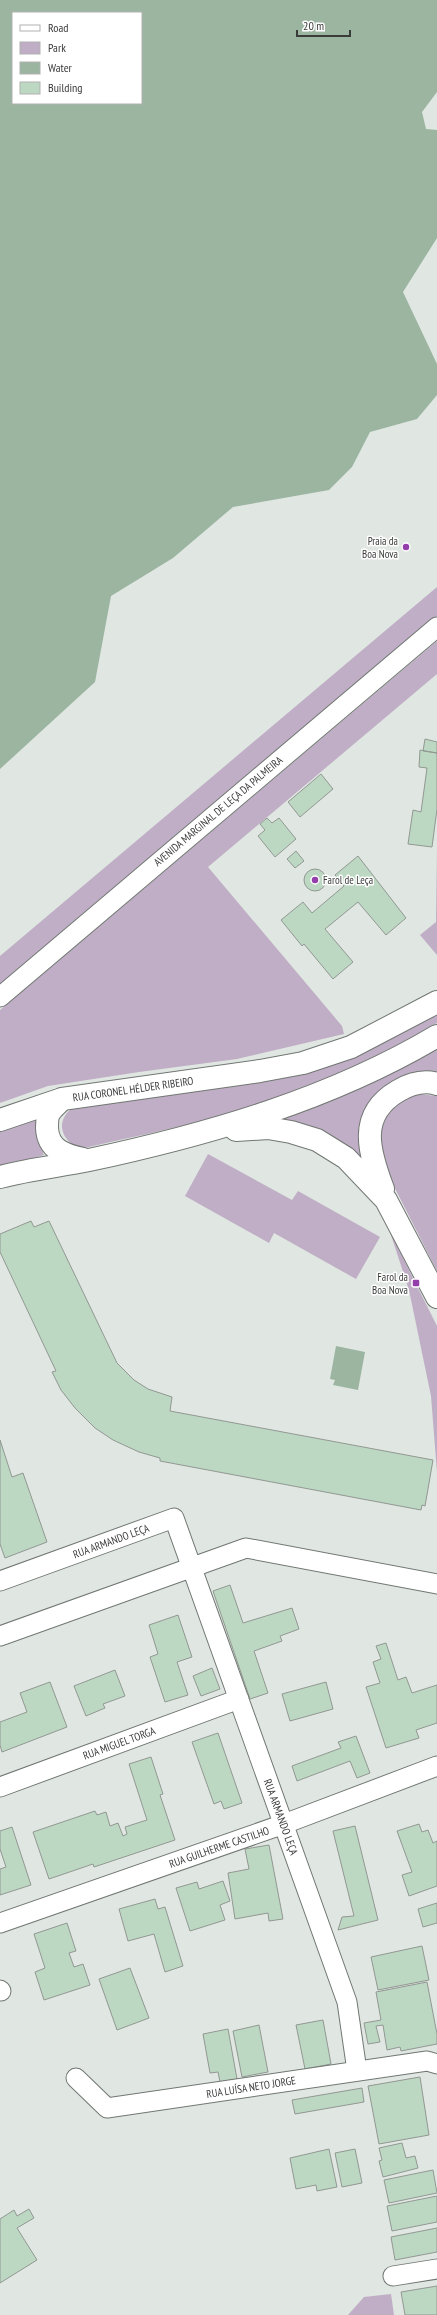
<svg xmlns="http://www.w3.org/2000/svg" width="437" height="2315" font-family="'PT Sans Narrow',sans-serif">
  <rect width="100%" height="100%" fill="#e0e6e1"/>
  <path fill="#bfaec5" d="M 437,587 L 437,616 L 0,988 L 0,956 Z
    M 437,641 L 437,674 L 208,867 L 342,1026 L 344,1034 L 237,1059 L 139,1072 L 48,1086 L 0,1103 L 0,1010 Z
    M 437,849 L 437,955 L 420,935 L 436,922 Z
    M 437,1014 L 437,1023 C 393,1048 350,1071 303,1089 C 232,1117 154,1132 80,1149 C 61,1140 55,1122 72,1108 L 374,1047 Z
    M 437,1047 L 437,1076 L 380,1092 L 363,1115 L 360,1132 L 362,1160 L 274,1121 Z
    M 418,1094 L 437,1096 L 437,1271 L 380,1159 L 377,1133 L 385,1113 L 401,1099 Z
    M 36,1116 L 37,1137 L 44,1155 L 0,1167 L 0,1129 Z
    M 208,1154 L 292,1200 L 298,1191 L 380,1237 L 356,1279 L 274,1233 L 269,1243 L 185,1196 Z
    M 390,1232 L 437,1326 L 437,1472 L 431,1396 L 409,1290 Z
    M 391,2294 L 394,2315 L 348,2315 L 364,2297 Z"/>
  <path fill="#9bb5a1" fill-rule="evenodd" d="M 0,0 L 437,0 L 437,92 L 422,112 L 426,129 L 437,130 L 437,238 L 403,292 L 437,364 L 437,395 L 417,419 L 370,432 L 352,467 L 329,490 L 233,507 L 173,558 L 111,596 L 95,682 L 0,769 ZM 13,13 L 141,13 L 141,103 L 13,103 Z
    M 336,1346 L 365,1352 L 358,1390 L 333,1385 L 335,1380 L 330,1379 Z"/>
  <path fill="#bcd7c2" stroke="#929893" d="M 425,739 L 437,742 L 437,753 L 423,751 Z
    M 420,750 L 437,753 L 437,809 L 432,847 L 408,844 L 413,810 L 421,812 L 427,768 L 419,767 Z
    M 321,774 L 333,789 L 300,817 L 288,802 Z
    M 267,818 L 272,823 L 279,818 L 296,839 L 275,857 L 258,836 L 265,830 L 260,824 Z
    M 296,851 L 304,861 L 295,868 L 287,859 Z
    M 358,856 L 406,918 L 386,935 L 358,902 L 325,929 L 353,962 L 333,979 L 304,944 L 302,946 L 281,920 L 303,902 L 312,913 L 344,886 L 335,875 Z
    M304 880a11 11 0 1 1 22 0a11 11 0 1 1-22 0Z
    M 31,1221 L 34,1227 L 49,1221 L 117,1363 L 134,1380 L 148,1389 L 172,1397 L 170,1411 L 433,1460 L 425,1506 L 422,1505 L 421,1510 L 160,1461 L 160,1458 L 139,1452 L 113,1440 L 95,1428 L 75,1408 L 61,1390 L 52,1372 L 56,1371 L 0,1252 L 0,1234 Z
    M 0,1440 L 12,1477 L 23,1473 L 47,1542 L 5,1558 L 0,1544 Z
    M 230,1585 L 243,1623 L 292,1608 L 299,1629 L 280,1636 L 282,1641 L 254,1651 L 268,1693 L 250,1699 L 213,1591 Z
    M 178,1615 L 192,1657 L 177,1662 L 188,1695 L 165,1702 L 150,1657 L 158,1654 L 149,1625 Z
    M 386,1643 L 398,1680 L 406,1677 L 412,1693 L 437,1685 L 437,1723 L 416,1730 L 419,1738 L 386,1748 L 366,1687 L 380,1683 L 373,1662 L 381,1659 L 376,1646 Z
    M 212,1668 L 220,1689 L 201,1696 L 193,1676 Z
    M 115,1670 L 125,1696 L 103,1704 L 105,1708 L 86,1716 L 74,1686 Z
    M 50,1682 L 67,1727 L 2,1752 L 0,1745 L 0,1722 L 27,1712 L 20,1693 Z
    M 326,1682 L 333,1709 L 290,1721 L 282,1694 Z
    M 218,1733 L 242,1803 L 224,1809 L 221,1801 L 214,1804 L 192,1742 Z
    M 356,1736 L 370,1773 L 357,1778 L 350,1761 L 297,1781 L 292,1766 L 341,1748 L 338,1742 Z
    M 151,1757 L 163,1794 L 160,1795 L 175,1840 L 94,1867 L 93,1864 L 49,1879 L 33,1832 L 95,1811 L 97,1815 L 106,1812 L 110,1826 L 118,1823 L 123,1836 L 127,1834 L 125,1827 L 147,1820 L 129,1764 Z
    M 419,1824 L 422,1832 L 428,1830 L 433,1843 L 437,1841 L 437,1886 L 409,1896 L 402,1875 L 412,1872 L 397,1831 Z
    M 355,1826 L 378,1920 L 338,1930 L 342,1917 L 354,1916 L 333,1831 Z
    M 12,1827 L 31,1885 L 0,1895 L 0,1869 L 6,1867 L 0,1849 L 0,1831 Z
    M 269,1845 L 283,1919 L 269,1921 L 268,1913 L 235,1919 L 228,1873 L 249,1869 L 245,1849 Z
    M 223,1881 L 230,1901 L 220,1905 L 225,1920 L 190,1931 L 176,1888 L 197,1882 L 199,1889 Z
    M 155,1899 L 158,1909 L 165,1907 L 183,1966 L 165,1972 L 154,1934 L 128,1941 L 119,1909 Z
    M 437,1903 L 437,1923 L 423,1927 L 418,1909 Z
    M 67,1923 L 76,1951 L 69,1953 L 74,1967 L 83,1964 L 90,1985 L 44,2000 L 35,1972 L 45,1968 L 34,1934 Z
    M 422,1946 L 429,1980 L 378,1990 L 371,1957 Z
    M 130,1968 L 149,2018 L 117,2030 L 99,1979 Z
    M 427,1982 L 437,2034 L 437,2044 L 401,2051 L 400,2047 L 387,2050 L 383,2025 L 376,2026 L 380,2042 L 368,2044 L 364,2023 L 381,2020 L 376,1992 Z
    M 323,2020 L 331,2064 L 305,2069 L 296,2025 Z
    M 259,2025 L 268,2072 L 242,2077 L 233,2031 Z
    M 228,2029 L 237,2079 L 220,2082 L 218,2072 L 210,2073 L 203,2034 Z
    M 420,2077 L 429,2135 L 379,2144 L 368,2086 Z
    M 362,2088 L 364,2102 L 295,2114 L 292,2100 Z
    M 402,2143 L 406,2158 L 415,2156 L 418,2168 L 383,2177 L 379,2161 L 382,2160 L 379,2148 Z
    M 329,2149 L 337,2187 L 317,2191 L 316,2185 L 296,2189 L 290,2158 Z
    M 355,2149 L 362,2183 L 342,2187 L 335,2153 Z
    M 433,2170 L 437,2193 L 389,2203 L 384,2180 Z
    M 437,2196 L 437,2222 L 392,2231 L 387,2206 Z
    M 29,2209 L 34,2218 L 17,2228 L 37,2260 L 0,2283 L 0,2219 L 14,2210 L 17,2216 Z
    M 437,2228 L 437,2252 L 395,2260 L 391,2237 Z
    M 437,2286 L 437,2315 L 405,2315 L 401,2292 Z"/>
  <g fill="none" stroke-linecap="round" stroke-linejoin="round">
    <g stroke="#717772" stroke-width="21">
      <path id="street" d="M 0,997 L 437,627
        M 0,1581 L 174,1518 L 347,2002 L 357,2071
        M 0,1636 L 246,1548 L 437,1584
        M 0,1787 L 239,1699
        M 0,1923 L 284,1824 L 437,1766
        M 0,1990 L 1,1991
        M 76,2078 L 107,2108 L 427,2061 L 437,2064
        M 393,2276 L 437,2269"/>
    </g>
    <g stroke="#717772" stroke-width="24">
      <path id="secondary" d="M 62,1099 C 59,1103 52,1108 50,1112 C 47,1116 47,1123 47,1128 C 48,1150 65,1155 83,1159
        M 0,1120 L 62,1099 L 260,1071 L 303,1063 L 351,1047 L 437,1002
        M 236,1130 L 268,1128 L 291,1132 L 317,1140 L 346,1158 L 386,1200 L 437,1297
        M 0,1177 C 30,1169 60,1166 89,1160 C 210,1134 331,1099 437,1036
        M 383,1189 C 369,1152 357,1115 398,1091 C 410,1084 424,1080 437,1084"/>
    </g>
    <use href="#street" stroke="#fff" stroke-width="19"/>
    <use href="#secondary" stroke="#fff" stroke-width="22"/>
  </g>
  <g fill="#943eac" stroke="#fff" stroke-width="1.5">
    <circle cx="406" cy="547" r="4"/>
    <circle cx="315" cy="880" r="4"/>
    <rect x="412" y="1279" width="8" height="8" rx="2"/>
  </g>
  <g text-anchor="middle" stroke-width="3" stroke-linejoin="round" paint-order="stroke">
    <g font-size="11" fill="#3a3c3a" stroke="#fff" text-anchor="end">
      <text x="398" y="545">Praia da<tspan x="398" dy="13">Boa Nova</tspan></text>
      <text x="323" y="884" text-anchor="start">Farol de Leça</text>
      <text x="408" y="1281">Farol da<tspan x="408" dy="13">Boa Nova</tspan></text>
    </g>
    <g font-size="11" fill="#3a3c3a" stroke="#fff">
      <text transform="translate(218 811) rotate(-40)" y="4">AVENIDA MARGINAL DE LEÇA DA PALMEIRA</text>
      <text transform="translate(133 1089) rotate(-8)" y="4">RUA CORONEL HÉLDER RIBEIRO</text>
      <text transform="translate(111 1541) rotate(-20)" y="4">RUA ARMANDO LEÇA</text>
      <text transform="translate(119 1743) rotate(-20)" y="4">RUA MIGUEL TORGA</text>
      <text transform="translate(281 1817) rotate(70)" y="4">RUA ARMANDO LEÇA</text>
      <text transform="translate(219 1847) rotate(-19)" y="4">RUA GUILHERME CASTILHO</text>
      <text transform="translate(251 2087) rotate(-9)" y="4">RUA LUÍSA NETO JORGE</text>
    </g>
  </g>
  <rect x="12" y="12" width="130" height="92" fill="#ffffff" stroke="#b0b1b0"/>
  <rect x="20" y="25" width="20" height="6" fill="#ffffff" stroke="#b0b1b0"/>
  <text x="48" y="32" font-size="12" fill="#3a3c3a">Road</text>
  <rect x="20" y="42" width="20" height="12" fill="#bfaec5" stroke="#b0b1b0"/>
  <text x="48" y="52" font-size="12" fill="#3a3c3a">Park</text>
  <rect x="20" y="62" width="20" height="12" fill="#9bb5a1" stroke="#b0b1b0"/>
  <text x="48" y="72" font-size="12" fill="#3a3c3a">Water</text>
  <rect x="20" y="82" width="20" height="12" fill="#bcd7c2" stroke="#b0b1b0"/>
  <text x="48" y="92" font-size="12" fill="#3a3c3a">Building</text>
  <path d="M297 30v6h53v-6" fill="none" stroke="#3a3c3a" stroke-width="2"/>
  <text x="303" y="30" font-size="12" fill="#3a3c3a" stroke="#ffffff" stroke-width="3" paint-order="stroke">20 m</text>
</svg>
